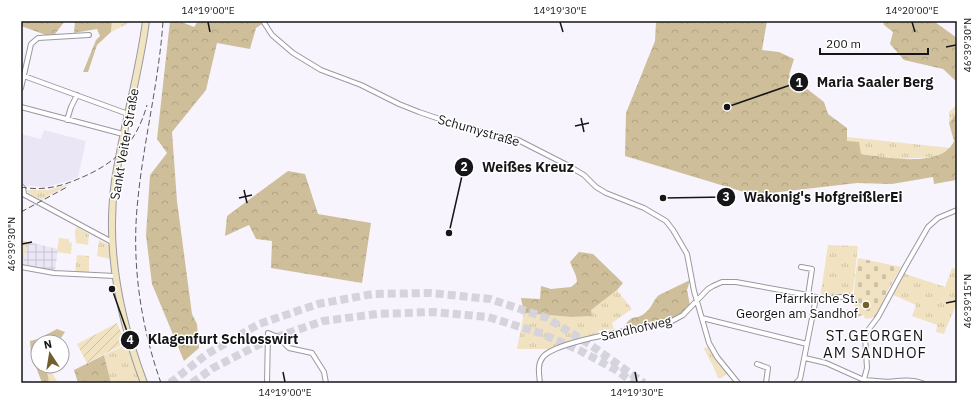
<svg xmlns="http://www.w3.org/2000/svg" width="978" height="404" font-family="'IBM Plex Sans',sans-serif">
  <defs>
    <pattern id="industrial-grid" width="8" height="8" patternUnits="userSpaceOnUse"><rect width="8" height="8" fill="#ebe6f6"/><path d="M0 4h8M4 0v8" fill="none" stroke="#c9c4d2"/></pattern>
    <pattern id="grass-tufts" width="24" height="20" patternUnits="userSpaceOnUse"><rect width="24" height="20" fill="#f1e3c1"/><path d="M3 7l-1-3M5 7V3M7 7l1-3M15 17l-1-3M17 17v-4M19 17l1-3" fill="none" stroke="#cec2a5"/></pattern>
    <pattern id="forest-crowns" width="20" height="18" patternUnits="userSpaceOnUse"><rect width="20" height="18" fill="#cebf9a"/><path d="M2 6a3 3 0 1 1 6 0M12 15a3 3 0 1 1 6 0" fill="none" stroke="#b0a384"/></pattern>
    <pattern id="cemetery-stones" width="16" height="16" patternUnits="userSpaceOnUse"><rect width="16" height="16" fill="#f1e3c1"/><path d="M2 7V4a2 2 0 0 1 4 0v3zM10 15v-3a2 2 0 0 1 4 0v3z" fill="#cec2a5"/></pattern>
    <pattern id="garden-furrows" width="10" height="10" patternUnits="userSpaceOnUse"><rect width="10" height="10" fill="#f1e3c1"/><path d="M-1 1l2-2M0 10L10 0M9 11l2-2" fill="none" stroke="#cec2a5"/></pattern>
  </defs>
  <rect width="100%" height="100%" fill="#f7f4fe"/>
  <path fill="#ebe6f6" d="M 44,130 L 86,141 L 78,177 L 68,181 L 45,187 L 25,186 L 21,183 L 21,134 L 41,139 Z"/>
  <path fill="url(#industrial-grid)" d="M 28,242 L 58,249 L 55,271 L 22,266 Z"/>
  <path fill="url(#grass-tufts)" d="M 112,21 L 133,21 L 111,32 Z
    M 957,104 L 957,112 L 949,123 L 949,112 Z
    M 847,137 L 951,148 L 935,157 L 899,159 L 861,154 L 847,141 Z
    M 70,184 L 41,200 L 27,192 L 27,190 L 48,190 Z
    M 77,227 L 89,234 L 88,245 L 76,243 C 76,237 73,232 77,227 Z
    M 59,238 L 69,239 L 69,242 L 72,243 L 71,254 L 57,252 Z
    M 21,240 L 28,242 L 22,266 L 21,265 Z
    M 99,240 L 109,245 L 110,259 L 97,256 Z
    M 828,245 L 858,246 L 853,291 L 851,295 L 820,298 Z
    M 77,255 L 89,256 L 89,273 L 75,272 Z
    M 952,268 L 957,269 L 957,302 L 944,334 L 936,332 L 937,325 L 912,316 L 916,305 L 891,294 L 903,273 L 945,287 Z
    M 617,290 L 632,309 L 612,323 L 614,329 L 598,331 L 599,334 L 549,349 L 517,349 L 524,313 L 572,317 L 592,316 L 590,310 Z
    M 127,344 L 140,383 L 111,383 L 104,355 Z
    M 38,346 L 38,366 L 53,366 L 50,369 L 58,383 L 44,383 L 31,348 Z
    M 710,346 L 729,373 L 721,378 L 718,378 L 713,366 L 704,349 L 705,347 L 706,348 Z"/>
  <path fill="url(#forest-crowns)" d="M 21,21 L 68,21 L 65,21 L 55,34 L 46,35 L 21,26 Z
    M 75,21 L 112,21 L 111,32 L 97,45 L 88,72 L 83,72 L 96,40 L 100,36 L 97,29 L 74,33 Z
    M 170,21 L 179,21 L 194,27 L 198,21 L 267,21 L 256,28 L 250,49 L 217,43 L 206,90 L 172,132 L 177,201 L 192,314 L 197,324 L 199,348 L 184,361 L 152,284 L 146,235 L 150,175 L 167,153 L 157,139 Z
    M 656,21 L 767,21 L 762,50 L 779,52 L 794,59 L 789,75 L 824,102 L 828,114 L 847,128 L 847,141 L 859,142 L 861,154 C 885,157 942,169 954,141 L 949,123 L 957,112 L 957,176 L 956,180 L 934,184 L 933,177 L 892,184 L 857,183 L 754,195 L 625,156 L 626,113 L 655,41 Z
    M 883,21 L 931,21 L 935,22 L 957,38 L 957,82 L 943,69 L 904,60 L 890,44 L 893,32 L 884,25 Z
    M 288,171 L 305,174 L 318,214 L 371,223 L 362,283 L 271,268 L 272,241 L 256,239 L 249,225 L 225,236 L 227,216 Z
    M 579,252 L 593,254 L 623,283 L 617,290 L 591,310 L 592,316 L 572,317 L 524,313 L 521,298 L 540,299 L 541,286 L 551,289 L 571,287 L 577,282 L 576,276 L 570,262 Z
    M 690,280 L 687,290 L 690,305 L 680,314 L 669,320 L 665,319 L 652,323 L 623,329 C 633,311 634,322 645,313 C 652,308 653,300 659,295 Z
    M 57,329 L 65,332 L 59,341 L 38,342 L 38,366 L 44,366 L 48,376 L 49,383 L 42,383 L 31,354 L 30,341 L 38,339 Z
    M 104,355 L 111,383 L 78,383 L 74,370 Z"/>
  <path fill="url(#cemetery-stones)" d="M 858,258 L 901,267 L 888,290 L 877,317 L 865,319 L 864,315 L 856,317 C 852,297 855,277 858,258 Z"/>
  <path fill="url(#garden-furrows)" d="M 117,323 L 126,343 L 87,363 L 77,344 Z"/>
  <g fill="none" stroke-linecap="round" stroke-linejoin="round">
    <path stroke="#d5d3dc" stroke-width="8" stroke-dasharray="8 4" stroke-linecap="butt" d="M 170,383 L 207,354 L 259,324 L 318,304 L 373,294 L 430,293 L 490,299 L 547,318 L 592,346 L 644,383
      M 192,383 L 213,368 L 268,340 L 323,321 L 377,314 L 433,312 L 488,317 L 540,333 L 579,350 L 616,370 L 634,383"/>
    <g stroke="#9b98a1" stroke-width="6">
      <path id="street" d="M 263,21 L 272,35 L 293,53 L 321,70 L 361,85 L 399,104 L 419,112 L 469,129 L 518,140 L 567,165 L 584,175 L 596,187 L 606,193 L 644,208 L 666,221 L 673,230 L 687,254 L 694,291 L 709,343 L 717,357 L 738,383
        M 24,76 L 128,114
        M 21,88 L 31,44 L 38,38 L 89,35
        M 21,107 L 123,134
        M 67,120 L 71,107 L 77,95
        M 21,186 L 23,188 L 24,194
        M 21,193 L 112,242
        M 21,267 L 54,273 L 115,276
        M 801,267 L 812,269 L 808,295
        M 702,318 L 807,344
        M 805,358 L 826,363 L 864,380 L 889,382
        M 757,364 L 768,368 L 766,383
        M 887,382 C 899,381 911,379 922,383
        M 267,383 L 268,333 L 278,337 L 289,348 L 312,353 L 324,372 L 326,383
        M 540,383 C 539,374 537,364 543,357 C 556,340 648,328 672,321 L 683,315 L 708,289 L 713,286 L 722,282 L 736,282 L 808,295 L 822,299 L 852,296
        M 796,383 L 800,379 L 816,298
        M 863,383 L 867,368 L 865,337 L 866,333 L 878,317 L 905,267 L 928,227 L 938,218 L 957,210"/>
    </g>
    <g stroke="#9b98a1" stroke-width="8">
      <path id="secondary" d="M 144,383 C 120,319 105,250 115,181 C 123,127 139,75 146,21"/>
    </g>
    <use href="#street" stroke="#fff" stroke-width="4"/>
    <use href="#secondary" stroke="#f1e5c1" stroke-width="6"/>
    <path stroke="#5a585e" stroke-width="1" stroke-dasharray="6 3" stroke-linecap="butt" d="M 21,187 C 41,191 60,187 78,179 C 115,164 136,144 147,105
      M 21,212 L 67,187
      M 161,383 C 140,324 131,260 138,198 C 144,139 159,81 163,21"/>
  </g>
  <path fill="none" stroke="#161518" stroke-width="1.5" d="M 208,22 L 210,32M 560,22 L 563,32M 912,22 L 915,32M 946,47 L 956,45M 581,118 L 584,132M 575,126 L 589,123M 244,190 L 247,203M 239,198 L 252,195M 22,244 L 32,242M 946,303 L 956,301M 283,372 L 285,382M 635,372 L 637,382"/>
  <circle fill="#715f2d" stroke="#fff" stroke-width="1.5" cx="866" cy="305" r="4"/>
  <g text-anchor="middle" stroke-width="3" stroke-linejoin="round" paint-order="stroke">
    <g font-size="13" fill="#161518" stroke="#fff">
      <text transform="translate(479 130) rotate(16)" y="5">Schumystraße</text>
      <text transform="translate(124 144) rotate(-80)" y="5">Sankt Veiter Straße</text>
      <text transform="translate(636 328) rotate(-13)" y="5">Sandhofweg</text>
    </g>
    <g font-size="13" fill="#161518" stroke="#fff" text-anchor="end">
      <text x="858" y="303">Pfarrkirche St.<tspan x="858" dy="15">Georgen am Sandhof</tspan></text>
    </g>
    <g font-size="15" letter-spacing="1" fill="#161518" stroke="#fff">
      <text x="875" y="341">ST.GEORGEN<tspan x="875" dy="17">AM SANDHOF</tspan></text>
    </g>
  </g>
  <path fill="none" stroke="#161518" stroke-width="1.5" d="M727 107L799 82M449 233L464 167M663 198L726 197M112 289L130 340"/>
  <g fill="#161518" stroke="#fff" stroke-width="1.5">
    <circle cx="727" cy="107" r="4"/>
    <circle cx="449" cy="233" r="4"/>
    <circle cx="663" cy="198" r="4"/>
    <circle cx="112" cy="289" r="4"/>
    <circle cx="799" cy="82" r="10"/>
    <circle cx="464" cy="167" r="10"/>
    <circle cx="726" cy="197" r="10"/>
    <circle cx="130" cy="340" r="10"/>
  </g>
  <g font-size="12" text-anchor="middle" font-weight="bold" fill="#fff">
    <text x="799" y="87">1</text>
    <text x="464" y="171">2</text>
    <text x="726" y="201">3</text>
    <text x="130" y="344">4</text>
  </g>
  <g font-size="14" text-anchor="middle" font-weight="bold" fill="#161518" stroke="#fff" stroke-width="3" stroke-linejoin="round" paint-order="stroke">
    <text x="875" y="87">Maria Saaler Berg</text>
    <text x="528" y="172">Weißes Kreuz</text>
    <text x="823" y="202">Wakonig's HofgreißlerEi</text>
    <text x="223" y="344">Klagenfurt Schlosswirt</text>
  </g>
  <rect width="978" height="404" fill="none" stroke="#ffffff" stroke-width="44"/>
  <g transform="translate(50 354) rotate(348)"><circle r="19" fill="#ffffff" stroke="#a2a1a3"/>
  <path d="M0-3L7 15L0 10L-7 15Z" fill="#715f2d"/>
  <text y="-6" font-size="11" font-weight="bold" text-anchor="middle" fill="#161518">N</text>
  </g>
  <path d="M820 48v6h108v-6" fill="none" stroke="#161518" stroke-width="2"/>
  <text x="826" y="48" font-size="12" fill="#161518" stroke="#ffffff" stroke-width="3" paint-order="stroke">200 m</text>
  <rect x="22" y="22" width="934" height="360" fill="none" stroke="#161518" stroke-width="1.5"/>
  <g font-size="10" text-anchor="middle" fill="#161518">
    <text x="208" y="14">14°19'00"E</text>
    <text x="560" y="14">14°19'30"E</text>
    <text x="912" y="14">14°20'00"E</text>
    <text transform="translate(967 45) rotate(-90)" y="4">46°39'30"N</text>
    <text transform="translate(11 244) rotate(-90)" y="4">46°39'30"N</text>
    <text transform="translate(967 301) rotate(-90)" y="4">46°39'15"N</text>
    <text x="285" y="396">14°19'00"E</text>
    <text x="637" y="396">14°19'30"E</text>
  </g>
</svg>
